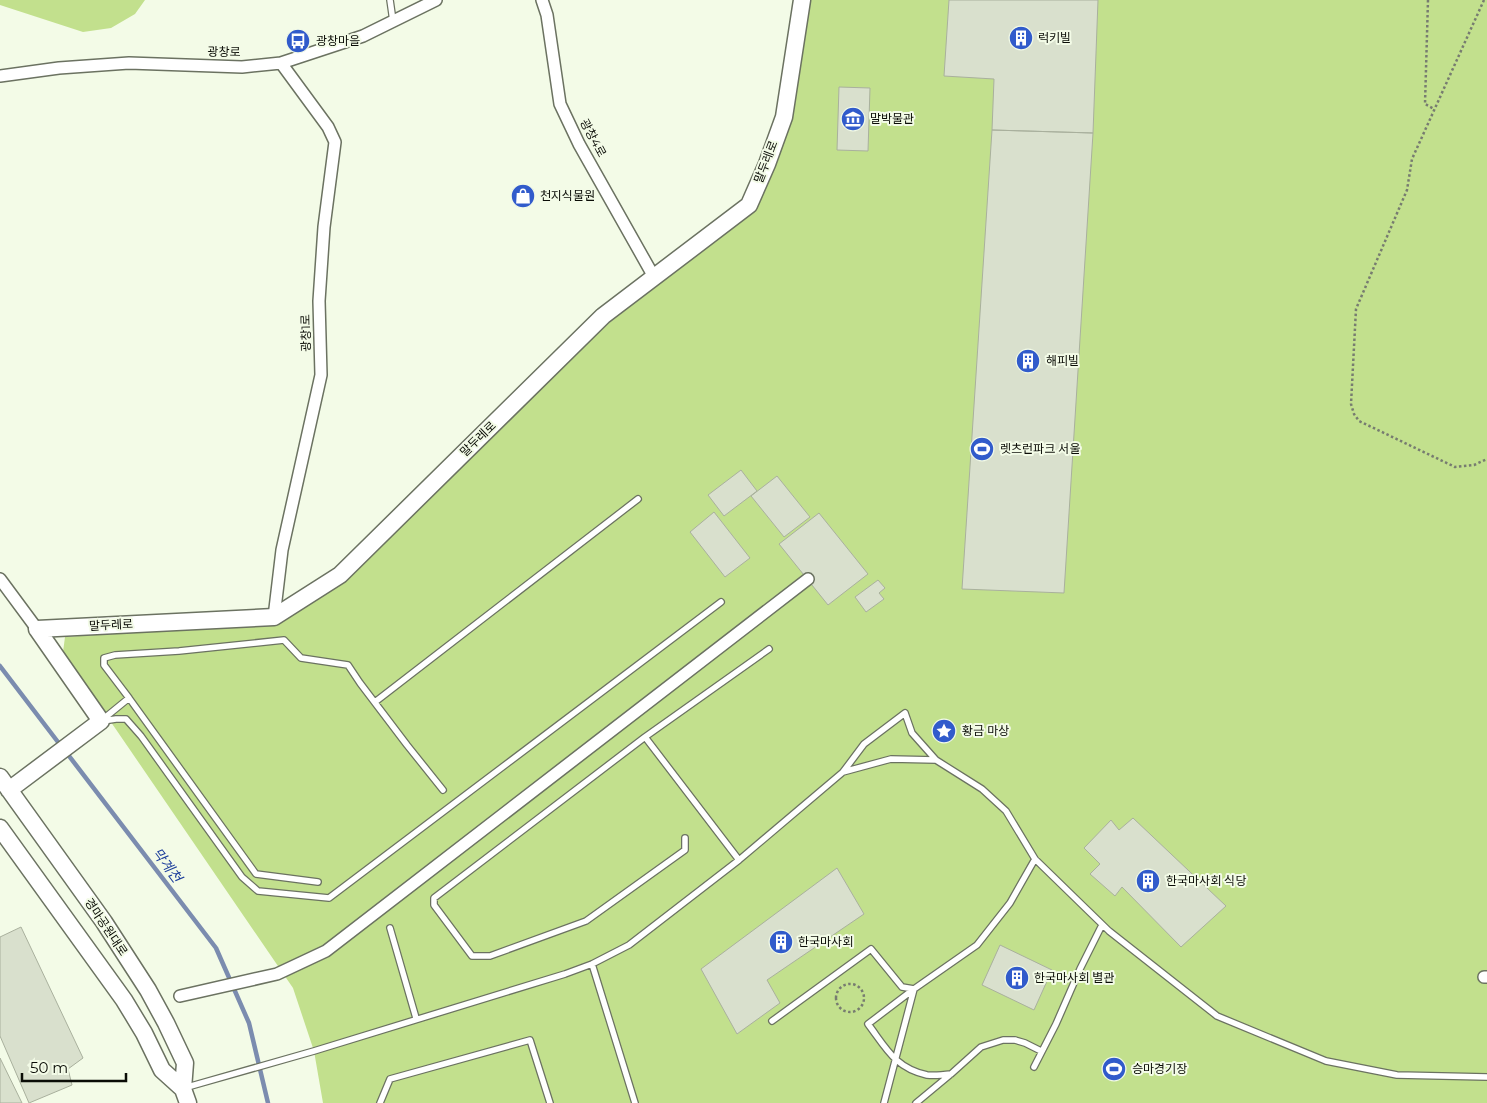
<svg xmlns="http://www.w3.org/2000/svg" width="1487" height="1103" font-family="Montserrat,'Noto Sans KR',sans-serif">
  <rect width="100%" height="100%" fill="#f3fbe7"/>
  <path fill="#c2e08d" d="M 0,0 L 145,0 L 135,14 L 111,28 L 83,32 L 0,5 Z
    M 807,0 L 1487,0 L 1487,1103 L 323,1103 L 314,1051 L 293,988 L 63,652 L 65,637 L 277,622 L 344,576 L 610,322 L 751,214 L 771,170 Z"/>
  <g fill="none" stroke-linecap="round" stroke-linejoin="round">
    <path stroke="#7b8caf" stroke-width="4.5" d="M 0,666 L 61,746
      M 66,752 L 216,948 L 249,1023 L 268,1103"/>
  </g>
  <path fill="#d9e0cd" stroke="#a9b09d" d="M 949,0 L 1098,0 L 1093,133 L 992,130 L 994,79 L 944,76 Z
    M 839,87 L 870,88 L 868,151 L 837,150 Z
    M 992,130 L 1093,133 L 1064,593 L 962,589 Z
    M 741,470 L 757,491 L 724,516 L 708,495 Z
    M 777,476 L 810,517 L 784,537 L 751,496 Z
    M 714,512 L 750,558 L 725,577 L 690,532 Z
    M 819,513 L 868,574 L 828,605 L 779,544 Z
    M 878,580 L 885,588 L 879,593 L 884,599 L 866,612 L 855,597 Z
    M 1133,818 L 1226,906 L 1181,947 L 1122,887 L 1115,896 L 1090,874 L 1100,864 L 1084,848 L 1111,820 L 1119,830 Z
    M 837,868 L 864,914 L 767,980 L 780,1003 L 737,1034 L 701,969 Z
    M 21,927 L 83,1058 L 68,1069 L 72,1085 L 29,1103 L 0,1036 L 0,937 Z
    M 1000,945 L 1052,970 L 1034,1010 L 982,985 Z
    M 0,1058 L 22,1103 L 0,1103 Z"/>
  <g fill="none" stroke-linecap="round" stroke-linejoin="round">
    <g stroke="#6b7261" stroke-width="8">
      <path id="lane" d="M 390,0 L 393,21
        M 129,698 L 104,665 L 104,658 L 115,655 L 179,651 L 284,640 L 301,658 L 348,665 L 360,683 L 407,745 L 443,790
        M 375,702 L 638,499
        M 102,720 L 129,698 L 256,874 L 318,882
        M 103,721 L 116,719 L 126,719 L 141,736 L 242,877 L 258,891 L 329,898 L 721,602
        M 645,737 L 739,860
        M 843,772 L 891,759 L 936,760
        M 685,838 L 685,850 L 586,921 L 490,956 L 472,956 L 434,905 L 434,898 L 645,737 L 769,649
        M 390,928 L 416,1018
        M 592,964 L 635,1103
        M 914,989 L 868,1024 C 886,1048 895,1068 927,1075 C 934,1076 943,1075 951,1074
        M 772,1021 L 871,949 L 902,987 L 914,989
        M 1034,1067 L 1056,1024 L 1080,969 L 1102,925
        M 184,1088 L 314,1051 L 565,974 L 592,964 L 629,945 L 739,860 L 843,772 L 864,744 L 905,713 L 912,733 L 936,760 L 982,789 L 1006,811 L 1035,859 L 1109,931 L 1217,1016 L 1326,1061 L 1397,1075 L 1487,1077
        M 380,1103 L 390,1079 L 530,1040 L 550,1103
        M 884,1103 L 914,989 L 977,945 L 1010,903 L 1035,859
        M 916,1103 L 951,1074 L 981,1047 L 1003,1040 L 1015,1040 L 1025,1043 L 1041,1051"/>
    </g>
    <g stroke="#6b7261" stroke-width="14">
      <path id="street" d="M 542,0 L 547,15 L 560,104 L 579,144 L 654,277
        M 0,76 L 59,68 L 129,63 L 242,67 L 281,63 L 363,36 L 436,0
        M 0,579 L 37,629
        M 274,617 L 282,550 L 321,375 L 319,301 L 324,227 L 335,142 L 328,127 L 281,63
        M 1484,977 L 1487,977
        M 180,996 L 277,974 L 326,951 L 808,579"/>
    </g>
    <g stroke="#6b7261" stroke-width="19">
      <path id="secondary" d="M 37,629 L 274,617 L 340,575 L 603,316 L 749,205 L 767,164 L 784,117 L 802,0
        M 0,777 L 104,922 L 148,990 L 166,1023 L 185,1063 L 183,1089 L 162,1070 L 144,1033 L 124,1000 L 0,828
        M 9,790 L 101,721 L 37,629
        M 183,1089 L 188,1103"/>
    </g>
    <path stroke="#777c70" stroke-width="2.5" stroke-dasharray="2.5 2.5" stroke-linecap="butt" d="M 1428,0 L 1425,104 L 1434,109
      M 1484,0 L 1412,159 L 1407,190 L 1356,309 L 1351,404 L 1354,414 L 1359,421 L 1455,467 L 1474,465 L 1487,459
      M836 998a14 14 0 1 1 28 0a14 14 0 1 1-28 0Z"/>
    <use href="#lane" stroke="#fff" stroke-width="5.5"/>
    <use href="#street" stroke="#fff" stroke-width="11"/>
    <use href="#secondary" stroke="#fff" stroke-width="16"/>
  </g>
  <defs>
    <g id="building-disc" transform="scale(1.25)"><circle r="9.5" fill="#315bcb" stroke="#f3fbe7"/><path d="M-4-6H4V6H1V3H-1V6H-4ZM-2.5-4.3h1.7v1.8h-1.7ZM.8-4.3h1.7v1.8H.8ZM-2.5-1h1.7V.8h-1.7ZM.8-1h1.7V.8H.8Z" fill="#fff"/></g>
    <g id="bus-disc" transform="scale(1.25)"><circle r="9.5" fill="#315bcb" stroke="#f3fbe7"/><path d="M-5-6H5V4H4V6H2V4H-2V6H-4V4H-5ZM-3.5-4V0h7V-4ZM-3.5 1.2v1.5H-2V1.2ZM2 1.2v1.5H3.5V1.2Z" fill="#fff"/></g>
    <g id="museum-disc" transform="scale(1.25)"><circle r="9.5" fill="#315bcb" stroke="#f3fbe7"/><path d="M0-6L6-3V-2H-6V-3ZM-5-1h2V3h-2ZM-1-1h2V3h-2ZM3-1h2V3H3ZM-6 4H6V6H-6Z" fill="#fff"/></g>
    <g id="shop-disc" transform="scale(1.25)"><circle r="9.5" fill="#315bcb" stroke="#f3fbe7"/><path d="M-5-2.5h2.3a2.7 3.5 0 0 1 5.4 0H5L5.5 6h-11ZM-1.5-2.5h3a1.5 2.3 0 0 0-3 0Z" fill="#fff"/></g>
    <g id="stadium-disc" transform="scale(1.25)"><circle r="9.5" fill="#315bcb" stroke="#f3fbe7"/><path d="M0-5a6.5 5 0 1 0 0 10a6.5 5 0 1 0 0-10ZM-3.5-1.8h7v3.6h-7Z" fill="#fff"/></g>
    <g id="sight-disc" transform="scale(1.25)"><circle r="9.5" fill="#315bcb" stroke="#f3fbe7"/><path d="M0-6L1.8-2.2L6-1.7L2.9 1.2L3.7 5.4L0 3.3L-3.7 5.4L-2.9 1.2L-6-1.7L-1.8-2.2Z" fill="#fff"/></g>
  </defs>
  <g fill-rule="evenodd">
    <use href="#building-disc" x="1021" y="38"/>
    <use href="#bus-disc" x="298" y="41"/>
    <use href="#museum-disc" x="853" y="119"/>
    <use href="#shop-disc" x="523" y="196"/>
    <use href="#building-disc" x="1028" y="361"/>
    <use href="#stadium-disc" x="982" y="449"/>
    <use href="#sight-disc" x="944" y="731"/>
    <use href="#building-disc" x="1148" y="881"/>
    <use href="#building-disc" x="781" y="942"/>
    <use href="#building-disc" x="1017" y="978"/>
    <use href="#stadium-disc" x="1114" y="1069"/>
  </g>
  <g text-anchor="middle" stroke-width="4" stroke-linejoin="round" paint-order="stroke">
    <g font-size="12" fill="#0a0c06" stroke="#f3fbe7" text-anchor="start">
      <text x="1038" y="42">럭키빌</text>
      <text x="316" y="45">광창마을</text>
      <text x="870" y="123">말박물관</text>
      <text x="540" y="200">천지식물원</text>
      <text x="1046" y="365">해피빌</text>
      <text x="1000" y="453">렛츠런파크 서울</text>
      <text x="962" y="735">황금 마상</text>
      <text x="1166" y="885">한국마사회 식당</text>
      <text x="798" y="946">한국마사회</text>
      <text x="1034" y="982">한국마사회 별관</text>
      <text x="1132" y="1073">승마경기장</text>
    </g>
    <g font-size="12" fill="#0a0c06" stroke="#f3fbe7">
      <text transform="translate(224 52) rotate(1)" y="4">광창로</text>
      <text transform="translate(593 138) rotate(62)" y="4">광창4로</text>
      <text transform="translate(766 162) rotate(-69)" y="4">말두레로</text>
      <text transform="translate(306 333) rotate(-91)" y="4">광창1로</text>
      <text transform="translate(478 439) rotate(-44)" y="4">말두레로</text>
      <text transform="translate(111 625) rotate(-3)" y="4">말두레로</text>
      <text transform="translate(106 927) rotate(56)" y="4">경마공원대로</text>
    </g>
    <g font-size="14" font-style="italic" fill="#1b3d9b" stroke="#f3fbe7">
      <text transform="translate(167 865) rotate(53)" y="5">막계천</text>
    </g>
  </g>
  <path d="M22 1073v8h104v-8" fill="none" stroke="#0a0c06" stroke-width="2.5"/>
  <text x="30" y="1073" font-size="15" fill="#0a0c06" stroke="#f3fbe7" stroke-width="4" paint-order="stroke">50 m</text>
</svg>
